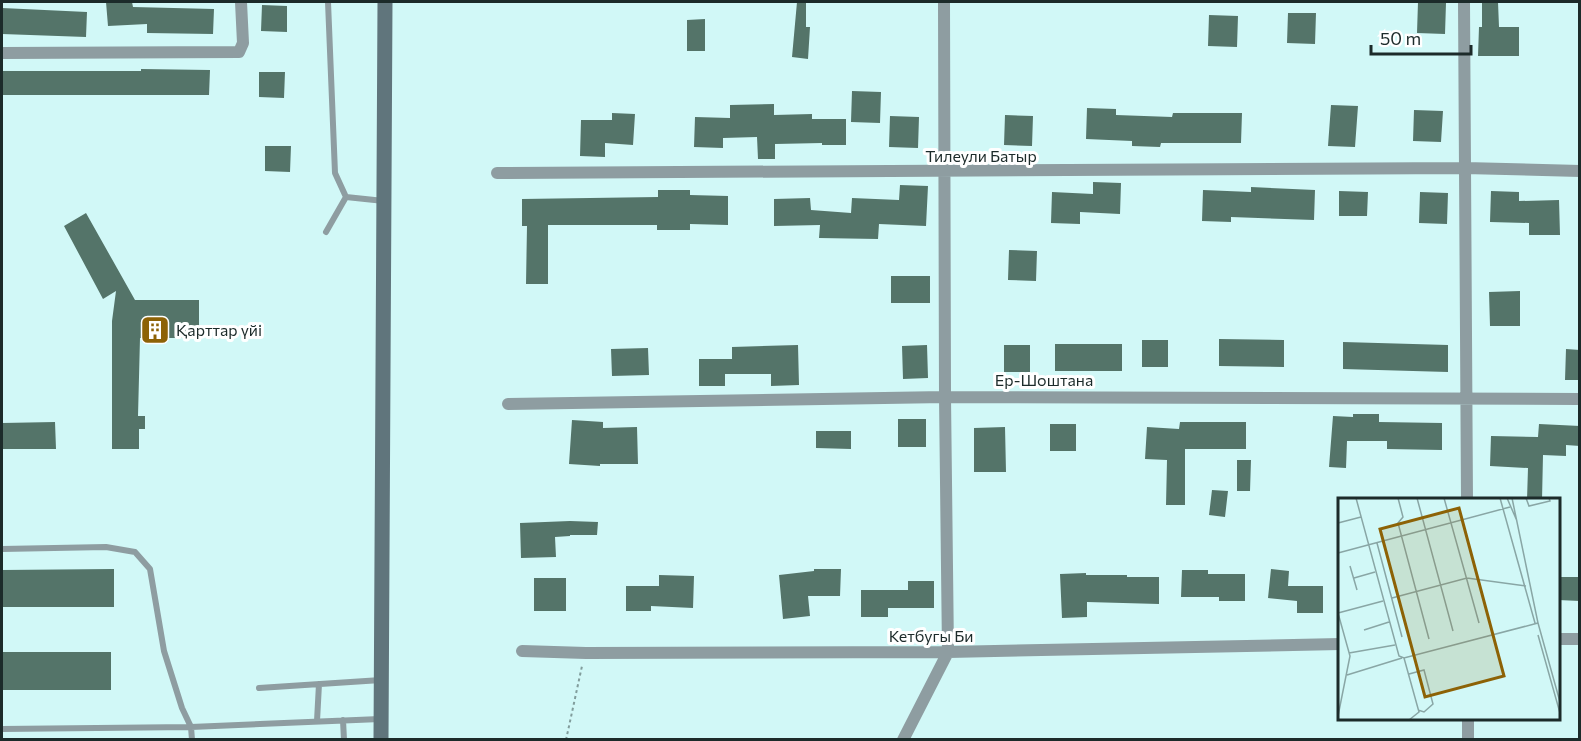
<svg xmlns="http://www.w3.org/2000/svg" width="1581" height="741" font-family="Commissioner,sans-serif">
  <rect width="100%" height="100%" fill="#d1f8f7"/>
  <path fill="#547469" d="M 106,2 L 132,2 L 133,7 L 214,9 L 213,34 L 147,33 L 147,24 L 108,26 Z
    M 797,2 L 806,2 L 806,27 L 810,27 L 808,59 L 792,57 Z
    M 1418,2 L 1446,3 L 1445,34 L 1417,33 Z
    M 1482,2 L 1498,2 L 1499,27 L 1519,27 L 1519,56 L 1478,56 L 1479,27 L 1482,27 Z
    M 262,5 L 287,6 L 287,32 L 261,31 Z
    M 2,8 L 87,12 L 86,37 L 2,34 Z
    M 1288,13 L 1316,13 L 1315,44 L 1287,43 Z
    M 1209,15 L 1238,16 L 1237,47 L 1208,46 Z
    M 705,19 L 705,51 L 687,51 L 687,20 Z
    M 141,69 L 210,70 L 209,95 L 2,95 L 2,71 L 141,71 Z
    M 259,72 L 285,72 L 284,98 L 259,97 Z
    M 852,91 L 881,92 L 880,123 L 851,122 Z
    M 774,104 L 774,115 L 812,114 L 812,119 L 846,119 L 846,145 L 822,145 L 822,143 L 775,144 L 775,159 L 758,159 L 757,137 L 723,138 L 723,148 L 694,147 L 695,117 L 730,118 L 730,105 Z
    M 1331,105 L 1358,106 L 1355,147 L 1328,146 Z
    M 1087,108 L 1116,109 L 1116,115 L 1172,117 L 1173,113 L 1242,113 L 1241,143 L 1161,143 L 1160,147 L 1132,146 L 1132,141 L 1086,139 Z
    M 1414,110 L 1443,111 L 1441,142 L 1413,141 Z
    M 612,113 L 635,114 L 633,145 L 605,143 L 605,157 L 580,156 L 581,120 L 612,120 Z
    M 1005,115 L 1033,116 L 1032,146 L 1004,145 Z
    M 890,116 L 919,117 L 918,148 L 889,147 Z
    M 265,146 L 291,146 L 290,172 L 265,171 Z
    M 1093,182 L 1121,183 L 1120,214 L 1080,212 L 1080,224 L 1051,223 L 1052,192 L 1093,194 Z
    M 900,185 L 928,186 L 926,226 L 879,224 L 878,239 L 819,238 L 820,225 L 774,226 L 774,199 L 810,198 L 811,210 L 851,213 L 852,198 L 899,200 Z
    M 1251,187 L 1315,190 L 1314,220 L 1231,217 L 1231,222 L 1202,221 L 1203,190 L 1251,192 Z
    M 658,190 L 690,190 L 690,195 L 728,196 L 728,225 L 690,224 L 690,230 L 657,230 L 657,225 L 548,225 L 548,284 L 526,284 L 527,226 L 522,226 L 522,199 L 658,197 Z
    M 1339,191 L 1368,192 L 1367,216 L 1339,216 Z
    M 1491,191 L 1519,192 L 1519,201 L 1559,200 L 1560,235 L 1529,235 L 1529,223 L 1490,222 Z
    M 1420,192 L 1448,193 L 1447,224 L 1419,223 Z
    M 86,213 L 135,300 L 199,300 L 199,338 L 140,338 L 138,416 L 145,416 L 145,429 L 139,429 L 139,449 L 112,449 L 112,321 L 116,291 L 103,299 L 64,226 Z
    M 1009,250 L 1037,251 L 1036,281 L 1008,280 Z
    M 891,276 L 930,276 L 930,303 L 891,303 Z
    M 1520,291 L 1520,326 L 1490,326 L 1489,292 Z
    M 1219,339 L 1284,340 L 1284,367 L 1219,366 Z
    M 1142,340 L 1168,340 L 1168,367 L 1142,367 Z
    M 1343,342 L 1448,345 L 1448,372 L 1343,369 Z
    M 1055,344 L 1122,344 L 1122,371 L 1055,371 Z
    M 798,345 L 799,385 L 771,386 L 771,374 L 725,374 L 725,386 L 699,386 L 699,359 L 732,359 L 732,347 Z
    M 927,345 L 928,378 L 903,379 L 902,346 Z
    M 1004,345 L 1030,345 L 1030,372 L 1004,372 Z
    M 648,348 L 649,375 L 612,376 L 611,349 Z
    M 1566,349 L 1580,350 L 1580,380 L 1565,380 Z
    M 1353,414 L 1379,414 L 1379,422 L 1442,423 L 1442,450 L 1387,449 L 1387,441 L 1347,441 L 1346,468 L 1329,467 L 1333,416 L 1353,417 Z
    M 898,419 L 926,419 L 926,447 L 898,447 Z
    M 572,420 L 603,422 L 603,428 L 637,427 L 638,464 L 600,464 L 600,466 L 569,464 Z
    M 55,422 L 56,449 L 2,449 L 2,423 Z
    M 1180,422 L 1246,422 L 1246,449 L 1185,449 L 1185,505 L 1166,505 L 1167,460 L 1145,459 L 1147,427 L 1179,429 Z
    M 1050,424 L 1076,424 L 1076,451 L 1050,451 Z
    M 1539,424 L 1580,426 L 1580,446 L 1566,445 L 1566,456 L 1543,455 L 1542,500 L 1527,500 L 1528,468 L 1490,466 L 1491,436 L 1538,437 Z
    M 1005,427 L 1006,472 L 974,472 L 974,428 Z
    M 816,431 L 851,431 L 851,449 L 816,448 Z
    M 1237,460 L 1251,460 L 1250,491 L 1237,491 Z
    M 1212,490 L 1228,491 L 1225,517 L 1209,515 Z
    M 570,521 L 598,522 L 597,535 L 570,535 L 570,536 L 555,537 L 556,557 L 521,558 L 520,523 Z
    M 114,569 L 114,607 L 2,607 L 2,570 Z
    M 814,569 L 841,569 L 840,596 L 808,596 L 810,616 L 783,619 L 779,575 L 814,571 Z
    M 1271,569 L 1289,571 L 1288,586 L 1323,586 L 1323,613 L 1297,613 L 1297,601 L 1268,598 Z
    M 1182,570 L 1208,570 L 1208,574 L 1245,574 L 1245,601 L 1219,601 L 1219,597 L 1181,597 Z
    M 1086,573 L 1086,575 L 1127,575 L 1127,577 L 1159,577 L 1159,604 L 1087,602 L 1087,617 L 1062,618 L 1060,574 Z
    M 659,575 L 694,576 L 693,608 L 651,606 L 651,611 L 626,611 L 626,586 L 659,586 Z
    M 1558,577 L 1580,577 L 1580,601 L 1558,600 Z
    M 534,578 L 566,578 L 566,611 L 534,611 Z
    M 908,581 L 934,581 L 934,608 L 888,608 L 888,617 L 861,617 L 861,590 L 908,590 Z
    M 2,652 L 111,652 L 111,690 L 2,690 Z"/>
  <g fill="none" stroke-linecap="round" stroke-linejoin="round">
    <path stroke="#819d9c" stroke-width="2" stroke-dasharray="3 3" stroke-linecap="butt" d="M 566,740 L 582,666"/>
    <path stroke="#8e9da1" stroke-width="6" d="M 328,2 L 335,173 L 346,197 L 384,201
      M 326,232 L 346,197
      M 2,549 L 106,547 L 135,552 L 150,569 L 164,651 L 182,708 L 191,727 L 380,719
      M 259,688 L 381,680
      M 343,720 L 344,740
      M 317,721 L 319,684
      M 2,729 L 191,727 L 192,740"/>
    <path stroke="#8e9da1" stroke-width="12" d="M 1464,2 L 1467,500
      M 2,53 L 239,52 L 243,43 L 241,2
      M 497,173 L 1465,168 L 1580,171
      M 508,404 L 945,397 L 1580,399
      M 1558,639 L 1580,639
      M 522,651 L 586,653 L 948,652 L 1340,644
      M 903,740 L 948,652 L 945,397 L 944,2
      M 1468,740 L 1468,718"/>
    <path stroke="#60757c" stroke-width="15" d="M 381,740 L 385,2"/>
  </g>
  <defs>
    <g id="building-square" transform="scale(1.5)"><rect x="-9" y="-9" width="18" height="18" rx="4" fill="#8d6206" stroke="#fff"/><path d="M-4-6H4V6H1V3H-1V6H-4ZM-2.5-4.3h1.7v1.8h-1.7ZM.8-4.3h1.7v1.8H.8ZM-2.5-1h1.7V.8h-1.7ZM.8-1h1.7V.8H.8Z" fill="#fff"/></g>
  </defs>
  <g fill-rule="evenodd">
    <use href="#building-square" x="155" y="330"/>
  </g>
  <g text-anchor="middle" stroke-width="6" stroke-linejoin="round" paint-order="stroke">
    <g font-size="16" fill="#1c2b2a" stroke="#fff">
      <text x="981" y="162">Тилеули Батыр</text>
      <text x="1044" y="386">Ер-Шоштана</text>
      <text x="931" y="642">Кетбугы Би</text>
    </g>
    <g font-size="16" fill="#1c2b2a" stroke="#fff" text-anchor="start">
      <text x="176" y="336">Қарттар үйі</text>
    </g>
  </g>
  <g transform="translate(1338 498)">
    <rect width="222" height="222" fill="#d1f8f7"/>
    <path fill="none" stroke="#89a6a5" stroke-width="1.5" d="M 18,0 L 61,158 L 66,160 L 200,125 L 222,204M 60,0 L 65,19 L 60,25 L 91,141M 79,0 L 115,133M 106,0 L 141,125M 162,0 L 197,125M 169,0 L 179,23M 174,0 L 200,125M 188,0 L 191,8 L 212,3 L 211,0M 0,25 L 23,19M 39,45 L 64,139M 0,55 L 172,9M 12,68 L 19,92M 16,80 L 37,74M 54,100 L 129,80 L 188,88M 0,115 L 12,158 L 0,218M 0,115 L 45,103M 26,132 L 51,124M 200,137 L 222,215M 11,155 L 57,147M 66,160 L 81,214 L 71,222M 71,176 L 86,172 L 95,206 L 86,214 L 80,212M 9,177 L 64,160"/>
    <path fill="#8d6206" fill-opacity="0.15" stroke="#8d6206" stroke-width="3" d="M 121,10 L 166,178 L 87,199 L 42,31 Z"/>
    <rect width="222" height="222" fill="none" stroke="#1c2b2a" stroke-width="3"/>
  </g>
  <rect width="1581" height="741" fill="none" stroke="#1c2b2a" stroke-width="6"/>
  <path d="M1371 45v9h100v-9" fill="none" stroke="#1c2b2a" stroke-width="3"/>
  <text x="1380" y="45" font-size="18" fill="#1c2b2a" stroke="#ffffff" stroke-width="4.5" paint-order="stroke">50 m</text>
</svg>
